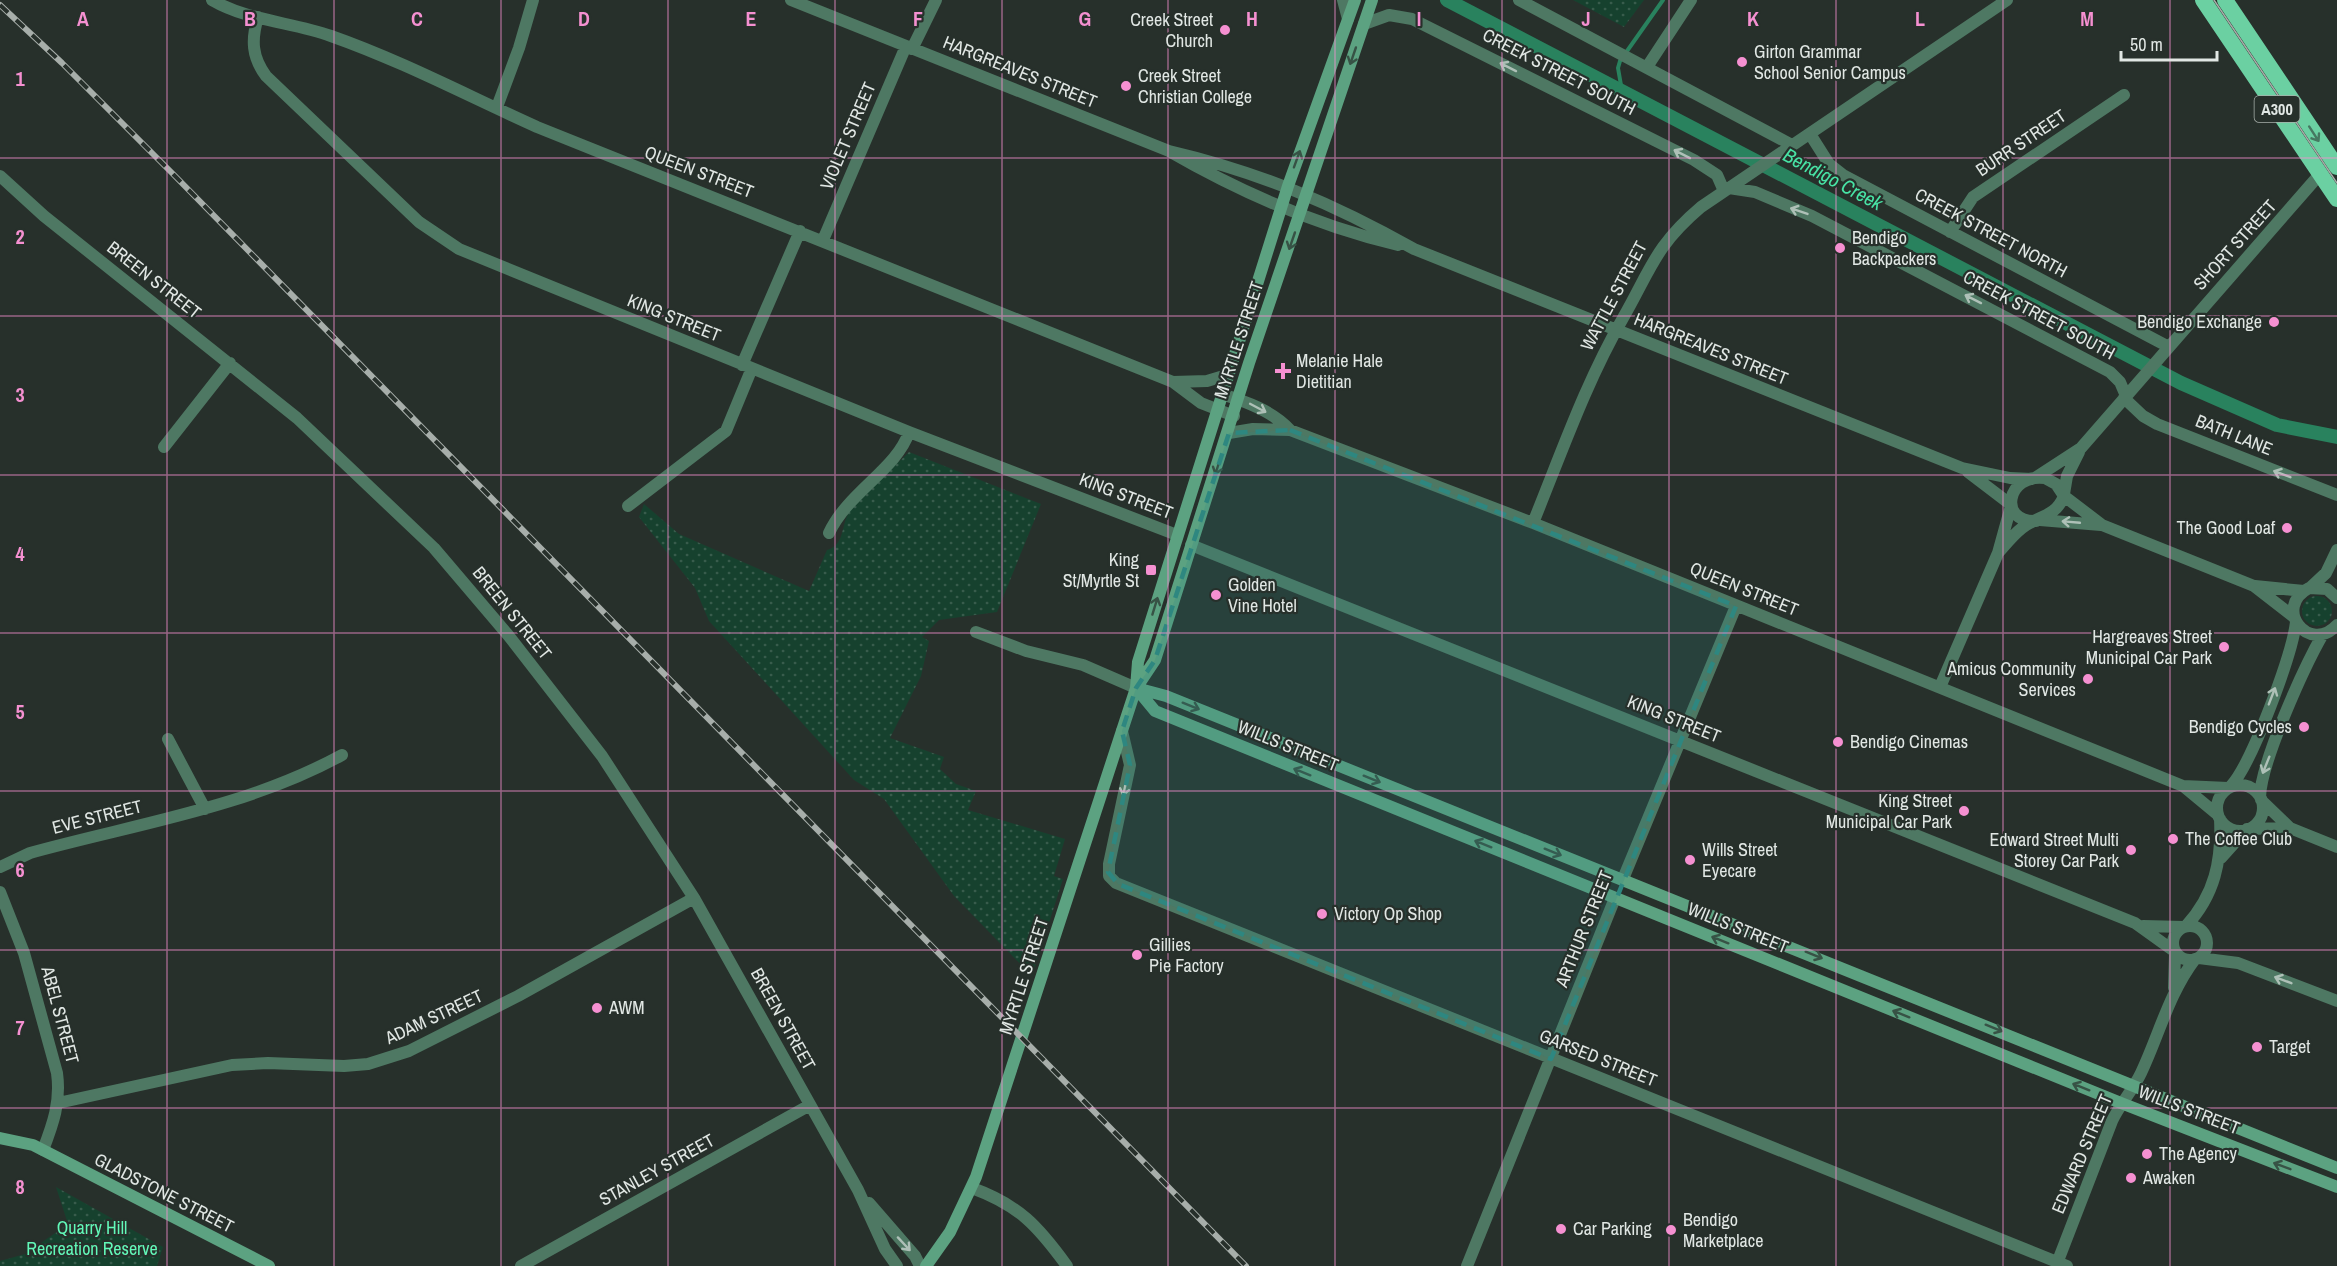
<svg xmlns="http://www.w3.org/2000/svg" width="2337" height="1266" font-family="'Archivo Narrow',sans-serif">
  <defs>
    <pattern id="grass-dots" width="8" height="8" patternUnits="userSpaceOnUse" patternTransform="scale(1.5)"><rect width="8" height="8" fill="#16412e"/><path d="M2 2h.1M6 6h.1" fill="none" stroke="#385c4c" stroke-width="1.8" stroke-linecap="round"/></pattern>
  </defs>
  <rect width="100%" height="100%" fill="#27302b"/>
  <path fill="url(#grass-dots)" d="M 1573,0 L 1644,0 L 1624,27 Z
    M 909,452 L 1041,504 L 997,612 L 939,620 L 922,637 L 929,641 L 921,676 L 890,738 L 944,757 L 940,769 L 956,784 L 976,791 L 968,810 L 1065,839 L 1054,876 L 1063,879 L 1032,976 L 954,896 L 884,799 L 854,780 L 709,621 L 695,588 L 639,517 L 644,504 L 679,534 L 809,591 L 827,550 C 845,545 841,525 849,512 C 864,490 890,471 909,452 Z
    M2302 611a15 15 0 1 1 30 0a15 15 0 1 1-30 0Z
    M 56,1187 L 163,1247 L 157,1266 L 0,1266 L 0,1261 L 25,1254 L 68,1224 Z"/>
  <g fill="none" stroke-linecap="round" stroke-linejoin="round">
    <path stroke="#29825e" stroke-width="4" d="M 1622,91 L 1618,68 L 1620,61 L 1663,0"/>
    <path stroke="#29825e" stroke-width="14" d="M 1447,0 L 2181,383 L 2277,425 L 2337,437"/>
    <path stroke="#4e7863" stroke-width="12" d="M 212,0 C 248,21 292,22 331,36 C 402,61 468,96 537,127 L 1173,382 L 1201,403 L 1234,416
      M 791,0 L 1169,151 C 1240,192 1318,226 1398,245
      M 1343,0 L 1348,19
      M 1519,0 L 1792,145
      M 258,17 C 251,40 252,57 266,76 L 419,222 L 459,249 L 909,432 L 1177,535
      M 1364,24 L 1389,15 L 1412,19 L 1694,160 L 1717,175 L 1724,191
      M 912,49 L 936,0
      M 1647,67 L 1691,0
      M 497,107 L 519,48 L 533,0
      M 1810,134 L 1829,164 L 1843,175 L 2169,347
      M 1169,151 C 1259,172 1334,204 1414,249 L 1962,468 L 2010,478 L 2032,479
      M 0,176 L 44,216 L 297,418 L 434,548 L 508,635 L 602,756 L 694,898 L 858,1190 L 885,1249 L 897,1266
      M 1729,188 L 1755,192 L 1812,216 L 2110,372 L 2120,382 L 2126,396
      M 1950,232 L 1973,197 L 2124,95
      M 823,240 L 906,46
      M 742,365 L 800,231
      M 1173,382 L 1207,381 L 1227,375
      M 1221,394 C 1245,401 1273,411 1290,430
      M 2124,398 L 2143,416 L 2157,424 L 2337,495
      M 1229,433 L 1253,429 L 1290,430 L 1533,523 L 2183,786 L 2218,815
      M 164,447 L 230,363
      M 1968,472 L 2010,504
      M 2035,478 L 2081,448 L 2320,174
      M 2064,494 L 2067,476 L 2079,452
      M 2064,496 L 2102,525 L 2254,586 L 2294,617
      M 628,506 L 726,431 L 752,368
      M 2040,520 L 2101,525
      M 1533,523 C 1561,454 1586,382 1623,318 C 1651,269 1655,246 1701,207 L 2007,0
      M 829,533 C 848,492 897,469 909,432
      M 1191,545 L 2135,923 L 2174,951
      M 1998,553 C 2006,544 2013,535 2022,528 C 2039,515 2055,518 2064,496 L 2056,484 L 2045,478 C 2006,473 1998,523 2036,521
      M 2255,586 L 2304,591
      M 2310,588 L 2326,573 L 2337,550
      M 2337,598 L 2327,589 L 2309,588 C 2272,608 2309,655 2337,625
      M 976,632 L 1026,651 L 1083,665 L 1136,688
      M 1940,687 L 1998,553 L 2011,506
      M 1122,731 L 1130,765 L 1109,864 L 1109,876 L 1116,883 L 2067,1266
      M 168,739 L 205,809
      M2217 808a23 23 0 1 1 46 0a23 23 0 1 1-46 0Z
      M 2183,786 L 2228,788
      M 2231,786 C 2252,763 2292,655 2296,622
      M 2260,797 C 2261,762 2304,667 2323,634
      M 2261,800 L 2290,828
      M 2249,829 L 2290,828 L 2337,847
      M 2221,858 L 2247,829
      M 0,867 L 30,853 C 135,824 245,808 342,755
      M 1623,879 L 1736,606
      M 0,892 L 24,953 L 57,1073 C 61,1102 53,1124 43,1150
      M 2143,926 L 2184,927
      M 2186,926 C 2215,895 2222,860 2220,819
      M2173 943a17 17 0 1 1 34 0a17 17 0 1 1-34 0Z
      M 2199,958 L 2238,963 L 2337,1001
      M 2174,988 L 2175,954
      M 58,1103 L 232,1065 L 268,1063 L 344,1066 L 368,1064 L 409,1051 L 518,996 L 694,898
      M 972,1188 C 1019,1205 1038,1226 1067,1266
      M 869,1203 L 915,1256 L 920,1266
      M 521,1266 L 810,1105
      M 1467,1266 L 1615,898
      M 2056,1266 L 2112,1121 C 2120,1104 2133,1090 2141,1073 C 2159,1035 2169,993 2195,959"/>
    <path stroke="#5ca281" stroke-width="12" d="M 1137,687 L 1155,660 L 1249,363 L 1372,0
      M 1136,688 L 1155,711 L 2121,1103 L 2337,1187
      M 1136,688 L 1166,696 L 2337,1168
      M 0,1138 L 33,1145 L 269,1266
      M 926,1266 L 950,1232 L 976,1177 L 1136,688 L 1138,662 L 1288,186 L 1355,0"/>
    <path stroke="#6bd0a2" stroke-width="16" d="M 2203,0 L 2337,199
      M 2225,0 L 2337,167"/>
    <path stroke="#a7aeaa" stroke-width="1.5" d="M 2214,0 L 2337,183"/>
    <g stroke="#a7aeaa" stroke-width="6">
      <path id="rail" d="M 0,5 L 62,63 L 174,175 L 1246,1266"/>
    </g>
    <use href="#rail" stroke="#27302b" stroke-width="4" stroke-dasharray="11" stroke-linecap="butt"/>
  </g>
  <defs><path id="oneway-shaft" d="M-6 0H5M1.5-3L5.5 0L1.5 3" fill="none" stroke-width="1.6" stroke-linecap="round" stroke-linejoin="round" transform="scale(1.5)"/></defs>
  <g stroke="#375245">
    <use href="#oneway-shaft" transform="translate(1353 56) rotate(109)"/>
    <use href="#oneway-shaft" transform="translate(1297 159) rotate(-70)"/>
    <use href="#oneway-shaft" transform="translate(1292 241) rotate(109)"/>
    <use href="#oneway-shaft" transform="translate(1218 466) rotate(108)"/>
    <use href="#oneway-shaft" transform="translate(1155 606) rotate(-73)"/>
    <use href="#oneway-shaft" transform="translate(1191 706) rotate(22)"/>
    <use href="#oneway-shaft" transform="translate(1302 772) rotate(-158)"/>
    <use href="#oneway-shaft" transform="translate(1372 779) rotate(22)"/>
    <use href="#oneway-shaft" transform="translate(1483 844) rotate(-158)"/>
    <use href="#oneway-shaft" transform="translate(1553 852) rotate(22)"/>
    <use href="#oneway-shaft" transform="translate(1720 940) rotate(-158)"/>
    <use href="#oneway-shaft" transform="translate(1814 955) rotate(22)"/>
    <use href="#oneway-shaft" transform="translate(1901 1014) rotate(-158)"/>
    <use href="#oneway-shaft" transform="translate(1994 1028) rotate(22)"/>
    <use href="#oneway-shaft" transform="translate(2081 1087) rotate(-158)"/>
    <use href="#oneway-shaft" transform="translate(2282 1166) rotate(-159)"/>
  </g>
  <g stroke="#aec0b7">
    <use href="#oneway-shaft" transform="translate(1508 67) rotate(-153)"/>
    <use href="#oneway-shaft" transform="translate(1682 154) rotate(-153)"/>
    <use href="#oneway-shaft" transform="translate(1799 211) rotate(-161)"/>
    <use href="#oneway-shaft" transform="translate(1973 299) rotate(-153)"/>
    <use href="#oneway-shaft" transform="translate(1258 408) rotate(28)"/>
    <use href="#oneway-shaft" transform="translate(2282 474) rotate(-159)"/>
    <use href="#oneway-shaft" transform="translate(2071 522) rotate(-175)"/>
    <use href="#oneway-shaft" transform="translate(2272 696) rotate(-69)"/>
    <use href="#oneway-shaft" transform="translate(2266 765) rotate(112)"/>
    <use href="#oneway-shaft" transform="translate(1125 787) rotate(102)"/>
    <use href="#oneway-shaft" transform="translate(2283 980) rotate(-159)"/>
    <use href="#oneway-shaft" transform="translate(904 1244) rotate(47)"/>
  </g>
  <use stroke="#467861" href="#oneway-shaft" transform="translate(2314 134) rotate(57)"/>
  <path fill="#2e8780" fill-opacity="0.2" stroke="#2e8780" stroke-width="4.5" stroke-dasharray="12 8" stroke-linejoin="round" d="M 1290,430 L 1736,606 L 1551,1059 L 1118,884 L 1108,872 L 1130,765 L 1122,731 L 1136,688 L 1155,660 L 1229,433 Z"/>
  <path fill="none" stroke="#f590d1" stroke-width="1.5" stroke-opacity="0.55" d="M 167,0 L 167,1266M 334,0 L 334,1266M 501,0 L 501,1266M 668,0 L 668,1266M 835,0 L 835,1266M 1002,0 L 1002,1266M 1168,0 L 1168,1266M 1335,0 L 1335,1266M 1502,0 L 1502,1266M 1669,0 L 1669,1266M 1836,0 L 1836,1266M 2003,0 L 2003,1266M 2170,0 L 2170,1266M 0,158 L 2337,158M 0,316 L 2337,316M 0,475 L 2337,475M 0,633 L 2337,633M 0,791 L 2337,791M 0,950 L 2337,950M 0,1108 L 2337,1108"/>
  <g fill="#f590d1" stroke="#27302b" stroke-width="2">
    <circle cx="1225" cy="30" r="6"/>
    <circle cx="1742" cy="62" r="6"/>
    <circle cx="1126" cy="86" r="6"/>
    <circle cx="1840" cy="248" r="6"/>
    <circle cx="2274" cy="322" r="6"/>
    <path d="M1280 362h6v6h6v6h-6v6h-6v-6h-6v-6h6z"/>
    <circle cx="2287" cy="528" r="6"/>
    <rect x="1145" y="564" width="12" height="12" rx="3"/>
    <circle cx="1216" cy="595" r="6"/>
    <circle cx="2224" cy="647" r="6"/>
    <circle cx="2088" cy="679" r="6"/>
    <circle cx="2304" cy="727" r="6"/>
    <circle cx="1838" cy="742" r="6"/>
    <circle cx="1964" cy="811" r="6"/>
    <circle cx="2173" cy="839" r="6"/>
    <circle cx="2131" cy="850" r="6"/>
    <circle cx="1690" cy="860" r="6"/>
    <circle cx="1322" cy="914" r="6"/>
    <circle cx="1137" cy="955" r="6"/>
    <circle cx="597" cy="1008" r="6"/>
    <circle cx="2257" cy="1047" r="6"/>
    <circle cx="2147" cy="1154" r="6"/>
    <circle cx="2131" cy="1178" r="6"/>
    <circle cx="1561" cy="1229" r="6"/>
    <circle cx="1671" cy="1230" r="6"/>
  </g>
  <g text-anchor="middle" stroke-width="4.5" stroke-linejoin="round" paint-order="stroke">
    <rect fill="#27302b" stroke="#a9b0ac" stroke-width="1.5" x="2254.5" y="96" width="45" height="26" rx="4.5"/>
    <g font-size="16" font-weight="bold" fill="#e1e7e4">
      <text x="2277" y="115">A300</text>
    </g>
    <g font-size="18" fill="#e1e7e4" stroke="#27302b" text-anchor="start">
      <text x="1213" y="26" text-anchor="end">Creek Street<tspan x="1213" dy="21">Church</tspan></text>
      <text x="1754" y="58">Girton Grammar<tspan x="1754" dy="21">School Senior Campus</tspan></text>
      <text x="1138" y="82">Creek Street<tspan x="1138" dy="21">Christian College</tspan></text>
      <text x="1852" y="244">Bendigo<tspan x="1852" dy="21">Backpackers</tspan></text>
      <text x="2262" y="328" text-anchor="end">Bendigo Exchange</text>
      <text x="1296" y="367">Melanie Hale<tspan x="1296" dy="21">Dietitian</tspan></text>
      <text x="2275" y="534" text-anchor="end">The Good Loaf</text>
      <text x="1139" y="566" text-anchor="end">King<tspan x="1139" dy="21">St/Myrtle St</tspan></text>
      <text x="1228" y="591">Golden<tspan x="1228" dy="21">Vine Hotel</tspan></text>
      <text x="2212" y="643" text-anchor="end">Hargreaves Street<tspan x="2212" dy="21">Municipal Car Park</tspan></text>
      <text x="2076" y="675" text-anchor="end">Amicus Community<tspan x="2076" dy="21">Services</tspan></text>
      <text x="2292" y="733" text-anchor="end">Bendigo Cycles</text>
      <text x="1850" y="748">Bendigo Cinemas</text>
      <text x="1952" y="807" text-anchor="end">King Street<tspan x="1952" dy="21">Municipal Car Park</tspan></text>
      <text x="2185" y="845">The Coffee Club</text>
      <text x="2119" y="846" text-anchor="end">Edward Street Multi<tspan x="2119" dy="21">Storey Car Park</tspan></text>
      <text x="1702" y="856">Wills Street<tspan x="1702" dy="21">Eyecare</tspan></text>
      <text x="1334" y="920">Victory Op Shop</text>
      <text x="1149" y="951">Gillies<tspan x="1149" dy="21">Pie Factory</tspan></text>
      <text x="609" y="1014">AWM</text>
      <text x="2269" y="1053">Target</text>
      <text x="2159" y="1160">The Agency</text>
      <text x="2143" y="1184">Awaken</text>
      <text x="1683" y="1226">Bendigo<tspan x="1683" dy="21">Marketplace</tspan></text>
      <text x="1573" y="1235">Car Parking</text>
    </g>
    <g font-size="18" fill="#e1e7e4" stroke="#27302b">
      <text transform="translate(1020 72) rotate(22)" y="6">HARGREAVES STREET</text>
      <text transform="translate(1559 72) rotate(27)" y="6">CREEK STREET SOUTH</text>
      <text transform="translate(848 136) rotate(-67)" y="6">VIOLET STREET</text>
      <text transform="translate(2021 143) rotate(-34)" y="6">BURR STREET</text>
      <text transform="translate(699 172) rotate(21)" y="6">QUEEN STREET</text>
      <text transform="translate(1991 233) rotate(28)" y="6">CREEK STREET NORTH</text>
      <text transform="translate(2235 245) rotate(-48)" y="6">SHORT STREET</text>
      <text transform="translate(154 280) rotate(38)" y="6">BREEN STREET</text>
      <text transform="translate(1614 296) rotate(-62)" y="6">WATTLE STREET</text>
      <text transform="translate(2039 315) rotate(28)" y="6">CREEK STREET SOUTH</text>
      <text transform="translate(674 318) rotate(22)" y="6">KING STREET</text>
      <text transform="translate(1239 340) rotate(-72)" y="6">MYRTLE STREET</text>
      <text transform="translate(1711 349) rotate(22)" y="6">HARGREAVES STREET</text>
      <text transform="translate(2234 435) rotate(22)" y="6">BATH LANE</text>
      <text transform="translate(1126 496) rotate(21)" y="6">KING STREET</text>
      <text transform="translate(1744 589) rotate(22)" y="6">QUEEN STREET</text>
      <text transform="translate(512 613) rotate(51)" y="6">BREEN STREET</text>
      <text transform="translate(1674 719) rotate(22)" y="6">KING STREET</text>
      <text transform="translate(1288 746) rotate(22)" y="6">WILLS STREET</text>
      <text transform="translate(97 817) rotate(-14)" y="6">EVE STREET</text>
      <text transform="translate(1738 928) rotate(22)" y="6">WILLS STREET</text>
      <text transform="translate(1584 929) rotate(-68)" y="6">ARTHUR STREET</text>
      <text transform="translate(1024 976) rotate(-72)" y="6">MYRTLE STREET</text>
      <text transform="translate(60 1015) rotate(75)" y="6">ABEL STREET</text>
      <text transform="translate(434 1017) rotate(-25)" y="6">ADAM STREET</text>
      <text transform="translate(783 1019) rotate(61)" y="6">BREEN STREET</text>
      <text transform="translate(1598 1058) rotate(22)" y="6">GARSED STREET</text>
      <text transform="translate(2189 1110) rotate(21)" y="6">WILLS STREET</text>
      <text transform="translate(2082 1154) rotate(-67)" y="6">EDWARD STREET</text>
      <text transform="translate(657 1170) rotate(-29)" y="6">STANLEY STREET</text>
      <text transform="translate(164 1193) rotate(27)" y="6">GLADSTONE STREET</text>
    </g>
    <g font-size="18" fill="#62f9b9" stroke="#27302b">
      <text x="92" y="1234">Quarry Hill<tspan x="92" dy="21">Recreation Reserve</tspan></text>
    </g>
    <g font-size="20" font-style="italic" fill="#48e3a5" stroke="#27302b">
      <text transform="translate(1833 179) rotate(28)" y="7">Bendigo Creek</text>
    </g>
  </g>
  <g font-size="20" text-anchor="middle" font-weight="bold" fill="#f590d1" stroke="#27302b" stroke-width="4.5" stroke-linejoin="round" paint-order="stroke">
    <text x="83" y="26">A</text>
    <text x="250" y="26">B</text>
    <text x="417" y="26">C</text>
    <text x="584" y="26">D</text>
    <text x="751" y="26">E</text>
    <text x="918" y="26">F</text>
    <text x="1085" y="26">G</text>
    <text x="1252" y="26">H</text>
    <text x="1419" y="26">I</text>
    <text x="1586" y="26">J</text>
    <text x="1753" y="26">K</text>
    <text x="1920" y="26">L</text>
    <text x="2087" y="26">M</text>
    <text x="20" y="86">1</text>
    <text x="20" y="244">2</text>
    <text x="20" y="402">3</text>
    <text x="20" y="561">4</text>
    <text x="20" y="719">5</text>
    <text x="20" y="877">6</text>
    <text x="20" y="1035">7</text>
    <text x="20" y="1194">8</text>
  </g>
  <path d="M2121 51v9h96v-9" fill="none" stroke="#e1e7e4" stroke-width="3"/>
  <text x="2130" y="51" font-size="18" fill="#e1e7e4" stroke="#27302b" stroke-width="4.5" paint-order="stroke">50 m</text>
</svg>
